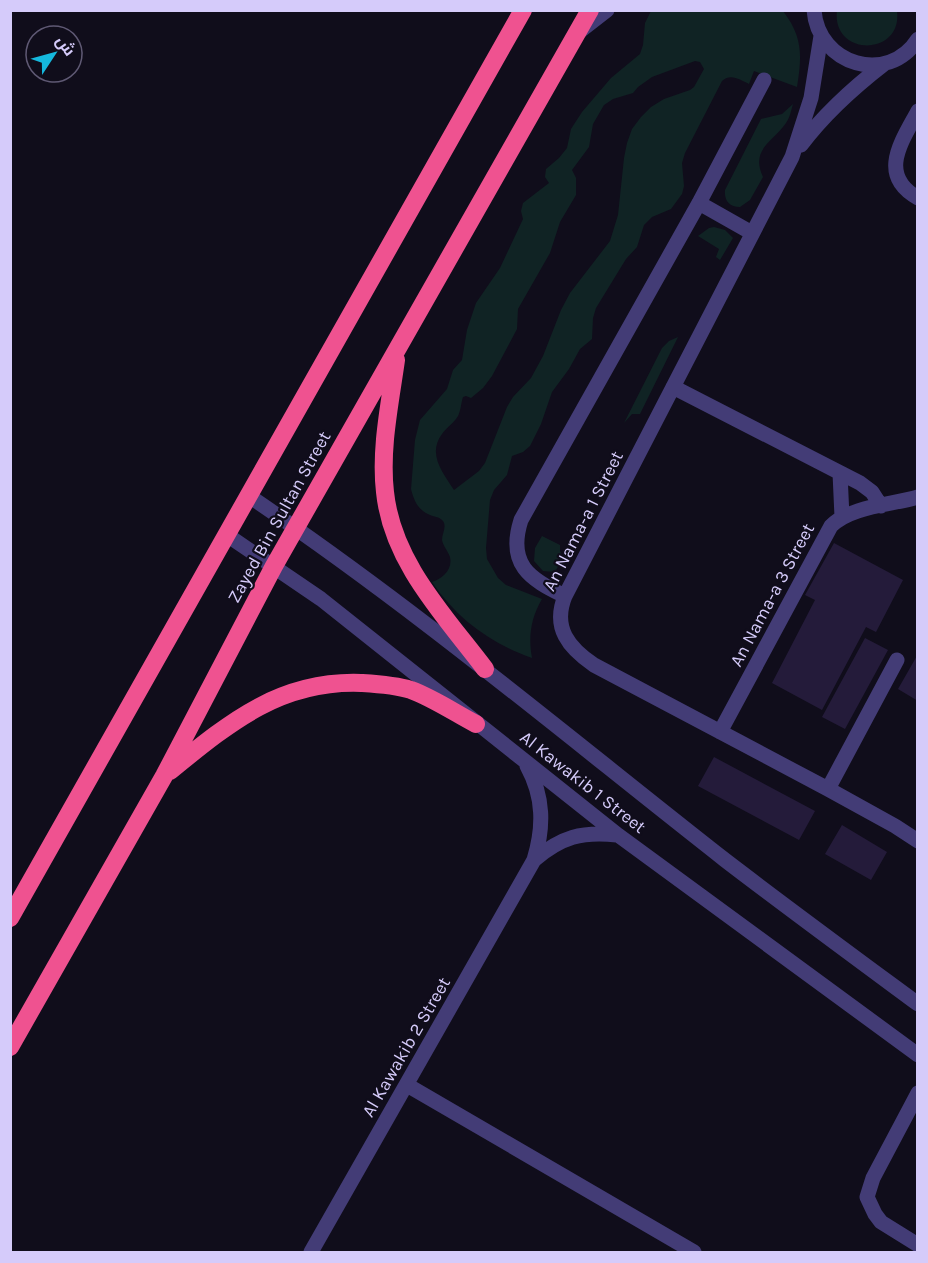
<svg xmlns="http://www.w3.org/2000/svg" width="928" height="1263" font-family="Karla,Cairo,sans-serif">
  <rect width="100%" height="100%" fill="#100d1b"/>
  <path fill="#102324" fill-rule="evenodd" d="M 837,10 L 897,11 C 903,57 831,57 837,10 Z
    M 651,11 L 783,11 C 803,37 802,56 797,87 L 754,71 L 749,84 C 740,80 731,73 722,81 L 685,153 L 682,163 L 684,186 L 682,194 L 671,209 L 652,217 L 644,225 L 637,247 L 626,259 L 596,308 L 593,318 L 592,339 L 580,349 L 569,369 L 552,392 L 541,424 L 530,446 L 523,452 L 512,456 L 507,475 L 494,490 L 490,500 L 486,548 L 487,559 L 498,578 L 506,585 L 542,599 C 531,618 528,636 532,658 C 490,643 457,619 432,582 C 442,579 453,570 450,557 C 448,551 443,546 442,540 C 442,533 447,527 443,521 C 440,517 435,517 430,515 C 418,510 414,501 411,489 L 415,440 L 420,420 L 447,389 L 453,370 L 462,360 L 467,330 L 476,303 L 500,268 L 523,219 L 521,211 L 523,203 L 549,183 L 545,177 L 546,169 L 559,158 L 567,148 L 571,129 L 582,112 L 611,78 L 640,54 L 643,45 L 645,23 ZM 695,61 L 700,62 L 704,69 L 694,87 L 690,90 L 664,99 L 651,107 L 641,117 L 632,129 L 627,143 L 624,158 L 618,215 L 610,241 L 570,293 L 561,310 L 543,356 L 531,378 L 513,397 L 507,407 L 485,463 L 479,471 L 454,490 C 443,473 427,454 442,434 C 447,427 454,423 458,416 C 461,410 461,403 463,397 L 466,396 L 471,398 L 483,388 L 492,376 L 517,329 L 518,309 L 550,253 L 560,222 L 576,195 L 576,178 L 572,170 L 589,147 L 593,124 L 604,105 L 613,99 L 633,93 L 638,87 L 652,77 Z
    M 793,104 C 791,111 790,117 786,123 C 773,142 750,149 763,177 L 750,200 L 740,207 C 729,207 724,200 725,190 L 761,119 L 782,114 Z
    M 714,227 L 725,230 L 733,238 L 720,260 L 716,257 L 719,249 L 698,236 L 709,228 Z
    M 678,337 L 640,414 L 632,414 L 624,423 L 662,348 L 669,341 Z
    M 542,536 L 560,545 L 560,551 L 563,557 L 555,572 L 543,571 L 534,561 L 535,548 Z"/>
  <path fill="#241b3a" d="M 834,543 L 903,580 L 876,632 L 866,627 L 822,710 L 772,683 L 815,600 L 805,595 Z
    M 865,638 L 888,650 L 845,729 L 822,717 Z
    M 918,654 L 918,701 L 898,689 Z
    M 714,757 L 815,811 L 799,840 L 698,786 Z
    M 842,825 L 887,852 L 871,880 L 825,854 Z"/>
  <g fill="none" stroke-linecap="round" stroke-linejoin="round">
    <path stroke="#433c76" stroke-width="15" d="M 814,10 C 818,65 888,86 918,39
      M 580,31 L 607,10
      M 821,36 L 811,98 L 792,157 L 565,596 C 552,628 569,648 594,665 L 828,789 L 895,826 L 918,841
      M 918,111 C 902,141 877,175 918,198
      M 801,145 C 825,113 853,88 884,64
      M 699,203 L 752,233
      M 673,387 L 860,483 L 872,492 L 881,506
      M 840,473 L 842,517
      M 249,496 C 415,608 568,737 725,860 C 789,909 853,956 918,1004
      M 227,535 L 321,599 L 618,835 L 918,1055
      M 565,596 C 529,579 507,564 521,520 L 699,203 L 764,80
      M 720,732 L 831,526 C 851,506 891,505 918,497
      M 828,789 L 897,660
      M 534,860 C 561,837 582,831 617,835
      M 407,1085 L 694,1252
      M 918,1093 L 873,1178 L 867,1197 L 875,1214 L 881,1222 L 918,1245
      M 311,1252 L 534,860 C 544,827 544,797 527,766"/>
    <path stroke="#ef5290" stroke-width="18" d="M 396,360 C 390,403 380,449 385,492 C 392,562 445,616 485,669
      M 170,771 C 229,723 280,680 361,683 C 377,684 395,685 411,690 C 433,698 455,713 476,724
      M 10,918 L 523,10
      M 10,1047 L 164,776 L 274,566 L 590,10"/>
  </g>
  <g text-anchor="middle" stroke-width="4.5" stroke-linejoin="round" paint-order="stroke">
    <g font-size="18" fill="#d5cbfa" stroke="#100d1b">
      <text transform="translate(279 517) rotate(-61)" y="6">Zayed Bin Sultan Street</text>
      <text transform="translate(583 521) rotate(-63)" y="6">An Nama-a 1 Street</text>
      <text transform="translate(772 595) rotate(-62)" y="6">An Nama-a 3 Street</text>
      <text transform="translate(583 782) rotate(38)" y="6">Al Kawakib 1 Street</text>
      <text transform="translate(406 1047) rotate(-60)" y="6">Al Kawakib 2 Street</text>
    </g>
  </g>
  <rect width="928" height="1263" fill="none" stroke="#d5cbfa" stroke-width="24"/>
  <g transform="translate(54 54) rotate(54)"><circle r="28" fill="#100d1b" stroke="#5f5974" stroke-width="1.5"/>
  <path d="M0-4.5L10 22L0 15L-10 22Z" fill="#15b8dd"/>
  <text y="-9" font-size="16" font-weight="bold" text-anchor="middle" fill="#d5cbfa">ش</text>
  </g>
</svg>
